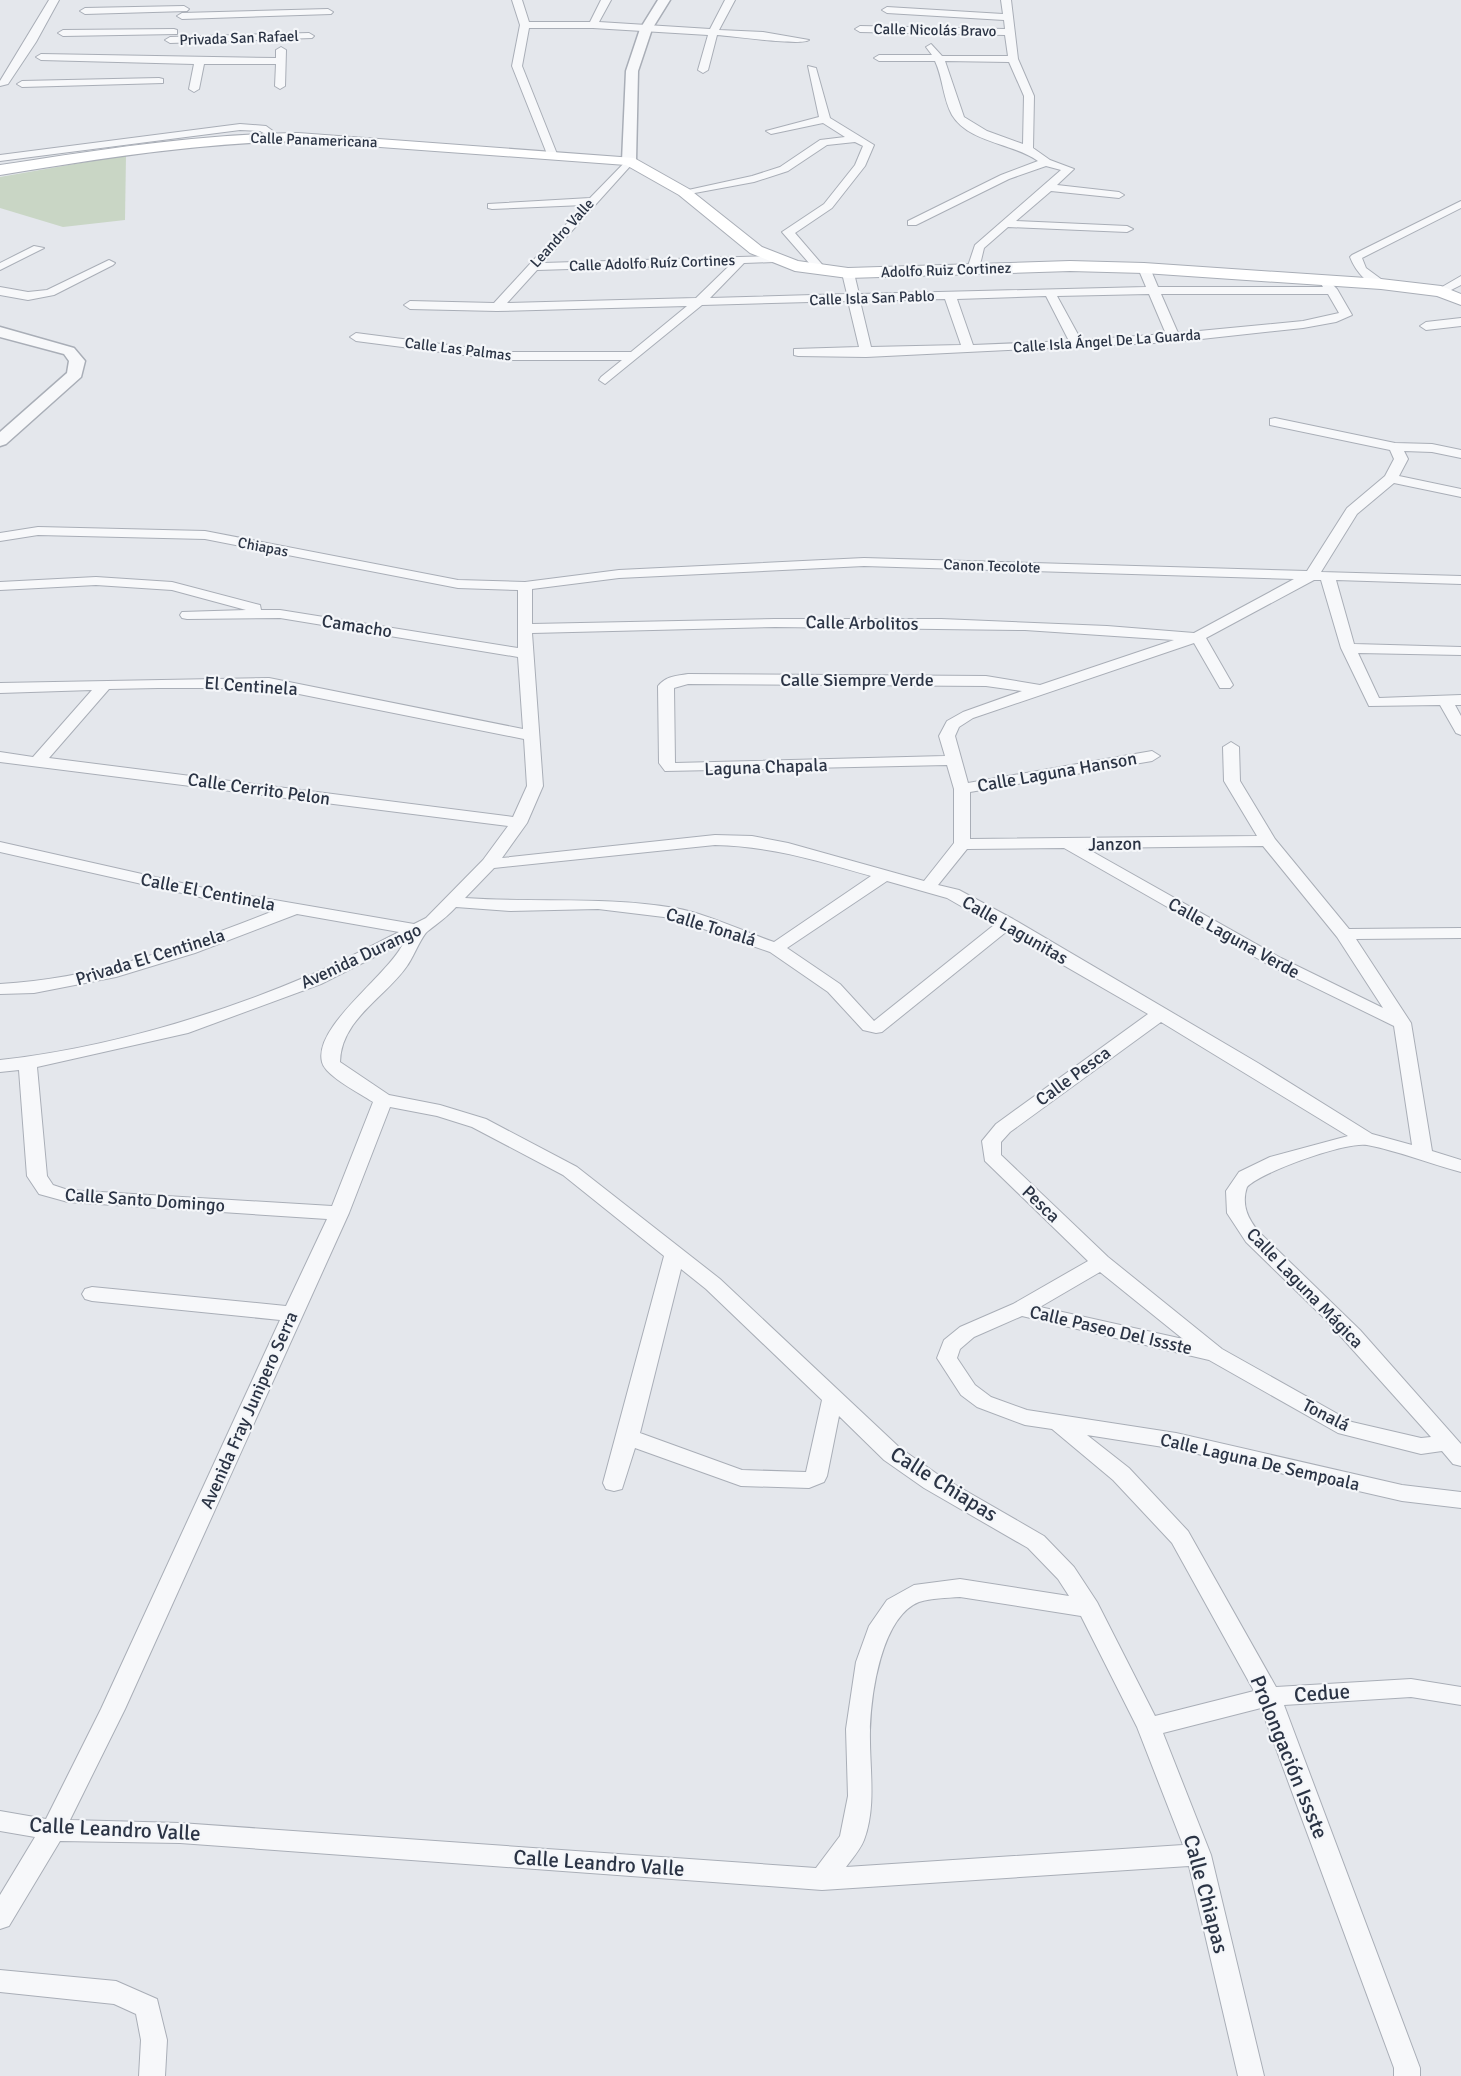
<svg xmlns="http://www.w3.org/2000/svg" width="1461" height="2076" font-family="Signika,sans-serif">
  <rect width="100%" height="100%" fill="#e4e7ec"/>
  <path fill="#c9d6c5" d="M 126,155 L 125,220 L 63,227 L 0,208 L 0,177 Z"/>
  <g fill="none" stroke-linecap="round" stroke-linejoin="round">
    <g stroke="#a9aeb7" stroke-width="2">
      <path id="minor" d="M 49,0 L 59,0 L 36,42 L 8,84 L 0,86 L 0,81 Z
        M 512,0 L 522,0 L 529,22 L 590,22 L 601,0 L 611,0 L 599,22 L 710,29 L 725,0 L 735,0 L 719,30 L 763,32 L 809,40 C 801,46 733,36 717,35 L 708,70 L 703,73 L 698,70 L 708,35 L 593,28 L 529,28 L 522,66 L 557,154 L 552,157 L 547,154 L 512,66 L 520,25 Z
        M 1001,0 L 1011,0 L 1018,59 L 1034,96 L 1033,148 L 1050,160 L 1074,169 L 1057,185 L 1119,192 L 1124,195 L 1119,198 L 1051,191 L 1016,221 L 1127,226 L 1133,229 L 1127,232 L 1008,227 L 984,248 L 979,269 L 973,272 L 967,269 L 975,245 L 1061,170 L 1046,166 L 1009,179 L 916,225 L 908,225 L 908,221 L 1001,175 L 1038,161 C 1013,143 969,143 952,115 C 943,99 943,78 935,61 L 879,61 L 874,58 L 879,55 L 932,55 L 926,47 L 931,44 L 942,56 L 1008,56 L 1005,35 L 860,32 L 855,29 L 860,26 L 1005,29 L 1004,20 L 887,13 L 882,10 L 887,7 L 1003,14 ZM 945,61 L 1009,62 L 1024,96 L 1023,144 L 987,131 L 964,117 Z
        M 184,6 L 189,9 L 187,11 L 85,14 L 80,11 L 85,8 Z
        M 328,9 L 333,12 L 331,14 L 182,19 L 177,16 L 182,13 Z
        M 174,29 L 177,30 L 177,34 L 63,36 L 58,33 L 63,30 Z
        M 309,33 L 314,36 L 312,38 L 170,43 L 165,40 L 170,37 Z
        M 281,47 L 286,50 L 285,86 L 280,89 L 275,86 L 276,64 L 204,64 L 199,89 L 194,92 L 189,89 L 194,64 L 41,60 L 36,57 L 41,54 L 276,58 L 276,50 Z
        M 808,66 L 816,68 L 830,118 L 874,145 L 865,166 L 832,208 L 795,233 L 826,269 L 820,272 L 816,271 L 782,232 L 824,204 L 855,165 L 863,146 L 855,142 L 827,145 L 788,171 L 754,182 L 684,195 L 679,192 L 752,176 L 780,167 L 820,140 L 845,137 L 823,123 L 771,134 L 766,131 L 819,117 Z
        M 159,78 L 163,79 L 163,83 L 22,87 L 17,84 L 22,81 Z
        M 240,124 L 266,126 L 281,137 L 276,140 L 260,131 L 240,130 L 0,161 L 0,155 Z
        M 629,158 L 634,161 L 633,163 L 543,263 L 774,256 L 780,259 L 774,262 L 744,263 L 710,298 L 847,294 L 842,273 L 848,270 L 854,273 L 859,294 L 1146,287 L 1138,268 L 1144,265 L 1150,268 L 1158,287 L 1323,287 L 1320,282 L 1326,278 L 1337,289 L 1352,315 L 1336,322 L 1303,328 L 1174,342 L 866,357 L 798,356 L 794,355 L 794,349 L 859,347 L 848,301 L 702,305 L 605,384 L 599,380 L 601,377 L 622,360 L 503,360 L 356,341 L 350,337 L 356,333 L 503,352 L 631,352 L 687,306 L 497,311 L 410,309 L 404,305 L 410,301 L 494,303 L 584,205 L 492,209 L 488,208 L 488,204 L 590,198 ZM 731,264 L 696,298 L 507,303 L 537,270 ZM 1149,294 L 1166,334 L 1081,340 L 1057,296 ZM 1161,294 L 1328,294 L 1339,313 L 1303,321 L 1178,333 ZM 1046,296 L 1069,341 L 973,345 L 957,299 ZM 945,299 L 961,345 L 871,347 L 860,301 Z
        M 1461,201 L 1461,208 L 1362,258 L 1366,268 L 1385,282 L 1385,286 C 1369,289 1355,270 1350,257 L 1352,255 Z
        M 34,246 L 44,248 L 0,270 L 0,263 Z
        M 109,260 L 115,263 L 113,265 L 54,295 L 28,300 L 0,295 L 0,287 L 28,292 L 47,290 Z
        M 1461,276 L 1461,285 L 1441,295 L 1435,291 Z
        M 1461,318 L 1461,326 L 1426,330 L 1420,326 L 1426,322 Z
        M 1275,418 L 1395,443 L 1432,444 L 1461,450 L 1461,458 L 1432,452 L 1404,451 L 1408,459 L 1399,476 L 1461,489 L 1461,497 L 1394,483 L 1357,514 L 1321,572 L 1461,576 L 1461,584 L 1336,580 L 1354,644 L 1461,647 L 1461,655 L 1358,653 L 1379,698 L 1461,695 L 1461,705 L 1455,705 L 1461,716 L 1461,735 L 1456,733 L 1440,705 L 1369,706 L 1341,648 L 1321,580 L 1314,580 L 1206,638 L 1233,685 L 1230,688 L 1220,688 L 1194,643 L 973,718 L 959,727 L 955,736 L 968,783 L 1152,751 L 1160,756 L 1152,761 L 970,792 L 970,839 L 1257,836 L 1224,781 L 1223,747 L 1231,742 L 1239,747 L 1240,781 L 1275,839 L 1349,929 L 1461,928 L 1461,938 L 1356,939 L 1411,1023 L 1432,1151 L 1461,1160 L 1461,1172 C 1430,1164 1399,1151 1367,1145 C 1347,1141 1261,1172 1247,1187 C 1241,1205 1248,1219 1259,1232 L 1360,1330 L 1461,1444 L 1461,1466 L 1453,1464 L 1442,1451 L 1421,1454 L 1338,1433 L 1209,1360 L 1022,1316 L 974,1337 L 960,1349 L 957,1358 L 975,1385 L 991,1397 L 1027,1410 L 1176,1433 L 1402,1485 L 1461,1492 L 1461,1508 L 1402,1501 L 1176,1449 L 1087,1435 L 1129,1468 L 1188,1531 L 1276,1687 L 1411,1679 L 1461,1687 L 1461,1705 L 1411,1697 L 1284,1705 L 1420,2068 L 1420,2076 L 1394,2076 L 1394,2068 L 1261,1708 L 1163,1733 L 1211,1855 L 1264,2076 L 1238,2076 L 1189,1866 L 822,1890 L 180,1843 L 60,1841 L 9,1926 L 0,1929 L 0,1895 L 35,1837 L 0,1831 L 0,1811 L 46,1819 L 101,1709 L 280,1320 L 92,1301 L 85,1299 L 82,1294 L 85,1289 L 92,1287 L 286,1306 L 327,1219 L 68,1202 L 39,1194 L 27,1176 L 19,1070 L 0,1072 L 0,1060 C 102,1049 214,1016 308,976 C 339,963 369,947 399,932 L 297,914 L 195,953 L 116,977 L 34,993 L 0,994 L 0,984 C 97,979 187,945 276,910 L 204,898 L 0,852 L 0,842 L 204,888 L 414,924 L 426,918 L 483,860 L 508,826 L 0,762 L 0,752 L 33,757 L 92,690 L 0,693 L 0,683 L 269,678 L 523,729 L 518,657 L 280,618 L 187,619 L 182,618 L 180,615 L 182,612 L 246,610 L 172,590 L 96,585 L 0,590 L 0,582 L 96,577 L 172,582 L 260,605 L 261,610 L 280,610 L 518,648 L 518,590 L 458,588 L 205,539 L 38,535 L 0,541 L 0,533 L 38,527 L 205,531 L 458,580 L 525,582 L 619,570 L 864,558 L 1307,571 L 1347,508 L 1385,476 L 1394,459 L 1390,450 L 1270,425 L 1270,419 ZM 864,566 L 1294,579 L 1194,633 L 1107,626 L 941,619 L 775,619 L 532,624 L 532,589 L 619,578 ZM 775,627 L 1025,630 L 1174,640 L 1040,685 L 986,676 L 688,674 C 676,676 666,676 658,686 L 659,763 L 665,771 L 947,765 L 954,789 L 954,843 L 924,881 L 788,843 L 752,836 L 715,835 L 502,858 L 527,823 L 543,786 L 532,633 ZM 688,684 L 986,686 L 1022,691 L 963,712 L 947,721 L 939,736 L 945,756 L 675,763 L 674,688 ZM 158,688 L 269,688 L 524,739 L 527,786 L 513,817 L 49,758 L 109,689 ZM 715,845 C 770,846 819,861 871,876 L 774,942 C 742,931 708,914 675,908 C 605,896 535,903 465,898 L 494,868 ZM 1263,846 L 1337,937 L 1383,1008 L 1281,958 L 1086,848 ZM 1064,848 L 1269,965 L 1394,1026 L 1412,1145 L 1372,1134 L 1258,1063 L 1013,919 L 959,890 L 938,885 L 967,849 ZM 887,881 L 947,898 L 994,925 L 874,1021 L 840,984 L 787,948 ZM 456,907 L 510,911 L 598,909 L 672,918 L 770,952 L 828,992 L 863,1030 L 876,1033 L 882,1032 L 1006,932 L 1148,1014 L 996,1124 L 982,1141 L 985,1161 L 1088,1261 L 1013,1304 L 960,1327 L 944,1340 L 937,1358 L 961,1395 L 977,1407 L 1025,1425 L 1052,1429 L 1113,1480 L 1172,1543 L 1254,1691 L 1155,1716 L 1097,1602 L 1074,1567 L 1044,1536 L 940,1476 L 900,1448 L 720,1279 L 577,1167 L 486,1119 L 440,1105 L 389,1095 L 340,1062 C 341,1019 385,998 407,966 C 413,958 422,935 428,931 C 438,923 447,917 456,907 ZM 404,942 C 389,975 313,1026 322,1062 C 325,1076 361,1094 373,1102 L 332,1206 L 68,1190 L 53,1185 L 47,1176 L 37,1067 L 188,1033 L 321,984 ZM 1161,1022 L 1348,1136 L 1270,1157 L 1239,1172 L 1226,1191 L 1227,1213 L 1246,1242 L 1326,1320 L 1431,1437 L 1421,1438 L 1352,1422 L 1222,1349 L 1108,1257 L 1001,1155 L 1001,1142 L 1010,1132 ZM 390,1107 L 437,1116 L 472,1127 L 563,1175 L 664,1256 L 603,1483 L 606,1489 L 614,1491 L 622,1489 L 635,1448 L 741,1486 L 809,1488 L 824,1482 L 827,1476 L 839,1416 L 884,1460 L 924,1488 L 1028,1548 L 1058,1579 L 1069,1596 L 960,1579 L 914,1585 L 887,1600 L 869,1626 L 856,1662 L 846,1729 L 848,1796 L 840,1836 L 816,1868 L 180,1823 L 70,1820 L 125,1709 L 349,1213 ZM 681,1269 L 706,1289 L 822,1400 L 806,1472 L 742,1470 L 640,1433 ZM 1100,1272 L 1183,1339 L 1040,1307 ZM 960,1597 L 1081,1616 L 1137,1727 L 1183,1845 L 846,1867 C 852,1859 860,1850 864,1840 C 877,1805 869,1767 870,1730 C 871,1695 881,1617 919,1602 C 931,1598 947,1598 960,1597 Z
        M 0,1970 L 116,1981 L 157,1999 L 167,2040 L 165,2076 L 139,2076 L 141,2040 L 136,2014 L 114,2004 L 0,1992 Z"/>
    </g>
    <g stroke="#a9aeb7" stroke-width="3">
      <path id="tertiary" d="M 658,0 L 670,0 L 652,29 L 638,71 L 636,161 L 629,165 L 622,161 L 626,71 L 640,29 Z
        M 0,327 L 74,348 L 85,361 L 81,377 L 6,444 L 0,446 L 0,432 L 67,373 L 69,361 L 64,354 L 0,337 Z"/>
    </g>
    <g stroke="#a9aeb7" stroke-width="2">
      <path id="secondary" d="M 298,133 L 634,158 L 689,189 L 762,247 L 798,261 L 848,268 L 1070,261 L 1144,263 L 1381,279 L 1441,286 L 1461,294 L 1461,305 L 1437,296 L 1381,289 L 1144,273 L 1070,271 L 848,278 L 795,271 L 750,253 L 679,195 L 626,165 L 298,141 C 197,143 99,159 0,175 L 0,165 C 99,150 197,134 298,133 Z"/>
    </g>
    <use href="#minor" fill="#f7f8fa" fill-rule="evenodd"/>
    <use href="#tertiary" fill="#f7f8fa" fill-rule="evenodd"/>
    <use href="#secondary" fill="#fff" fill-rule="evenodd"/>
  </g>
  <g text-anchor="middle" stroke-width="4.5" stroke-linejoin="round" paint-order="stroke">
    <g font-size="15" fill="#2b3445" stroke="#f4f6f9">
      <text transform="translate(935 30) rotate(1)" y="5">Calle Nicolás Bravo</text>
      <text transform="translate(239 38) rotate(-2)" y="5">Privada San Rafael</text>
      <text transform="translate(314 140) rotate(2)" y="5">Calle Panamericana</text>
      <text transform="translate(562 233) rotate(-48)" y="5">Leandro Valle</text>
      <text transform="translate(652 263) rotate(-2)" y="5">Calle Adolfo Ruíz Cortines</text>
      <text transform="translate(946 270) rotate(-2)" y="5">Adolfo Ruiz Cortinez</text>
      <text transform="translate(872 298) rotate(-2)" y="5">Calle Isla San Pablo</text>
      <text transform="translate(1107 341) rotate(-4)" y="5">Calle Isla Ángel De La Guarda</text>
      <text transform="translate(458 349) rotate(7)" y="5">Calle Las Palmas</text>
      <text transform="translate(263 547) rotate(11)" y="5">Chiapas</text>
      <text transform="translate(992 566) rotate(2)" y="5">Canon Tecolote</text>
    </g>
    <g font-size="18" fill="#2b3445" stroke="#f4f6f9">
      <text transform="translate(862 623) rotate(1)" y="6">Calle Arbolitos</text>
      <text transform="translate(357 626) rotate(9)" y="6">Camacho</text>
      <text x="857" y="686">Calle Siempre Verde</text>
      <text transform="translate(251 686) rotate(4)" y="6">El Centinela</text>
      <text transform="translate(766 767) rotate(-2)" y="6">Laguna Chapala</text>
      <text transform="translate(1057 772) rotate(-10)" y="6">Calle Laguna Hanson</text>
      <text transform="translate(259 789) rotate(8)" y="6">Calle Cerrito Pelon</text>
      <text transform="translate(1115 844) rotate(-1)" y="6">Janzon</text>
      <text transform="translate(208 892) rotate(11)" y="6">Calle El Centinela</text>
      <text transform="translate(711 927) rotate(17)" y="6">Calle Tonalá</text>
      <text transform="translate(1015 930) rotate(30)" y="6">Calle Lagunitas</text>
      <text transform="translate(1234 938) rotate(29)" y="6">Calle Laguna Verde</text>
      <text transform="translate(361 956) rotate(-25)" y="6">Avenida Durango</text>
      <text transform="translate(150 957) rotate(-17)" y="6">Privada El Centinela</text>
      <text transform="translate(1073 1076) rotate(-36)" y="6">Calle Pesca</text>
      <text transform="translate(145 1200) rotate(4)" y="6">Calle Santo Domingo</text>
      <text transform="translate(1041 1204) rotate(44)" y="6">Pesca</text>
      <text transform="translate(1305 1288) rotate(46)" y="6">Calle Laguna Mágica</text>
      <text transform="translate(1111 1330) rotate(13)" y="6">Calle Paseo Del Issste</text>
      <text transform="translate(249 1410) rotate(-66)" y="6">Avenida Fray Junipero Serra</text>
      <text transform="translate(1326 1415) rotate(27)" y="6">Tonalá</text>
      <text transform="translate(1260 1462) rotate(13)" y="6">Calle Laguna De Sempoala</text>
    </g>
    <g font-size="21" fill="#2b3445" stroke="#f4f6f9">
      <text transform="translate(944 1484) rotate(32)" y="7">Calle Chiapas</text>
      <text transform="translate(1322 1693) rotate(-4)" y="7">Cedue</text>
      <text transform="translate(1289 1757) rotate(68)" y="7">Prolongación Issste</text>
      <text transform="translate(115 1829) rotate(3)" y="7">Calle Leandro Valle</text>
      <text transform="translate(599 1863) rotate(4)" y="7">Calle Leandro Valle</text>
      <text transform="translate(1206 1894) rotate(75)" y="7">Calle Chiapas</text>
    </g>
  </g>
</svg>
